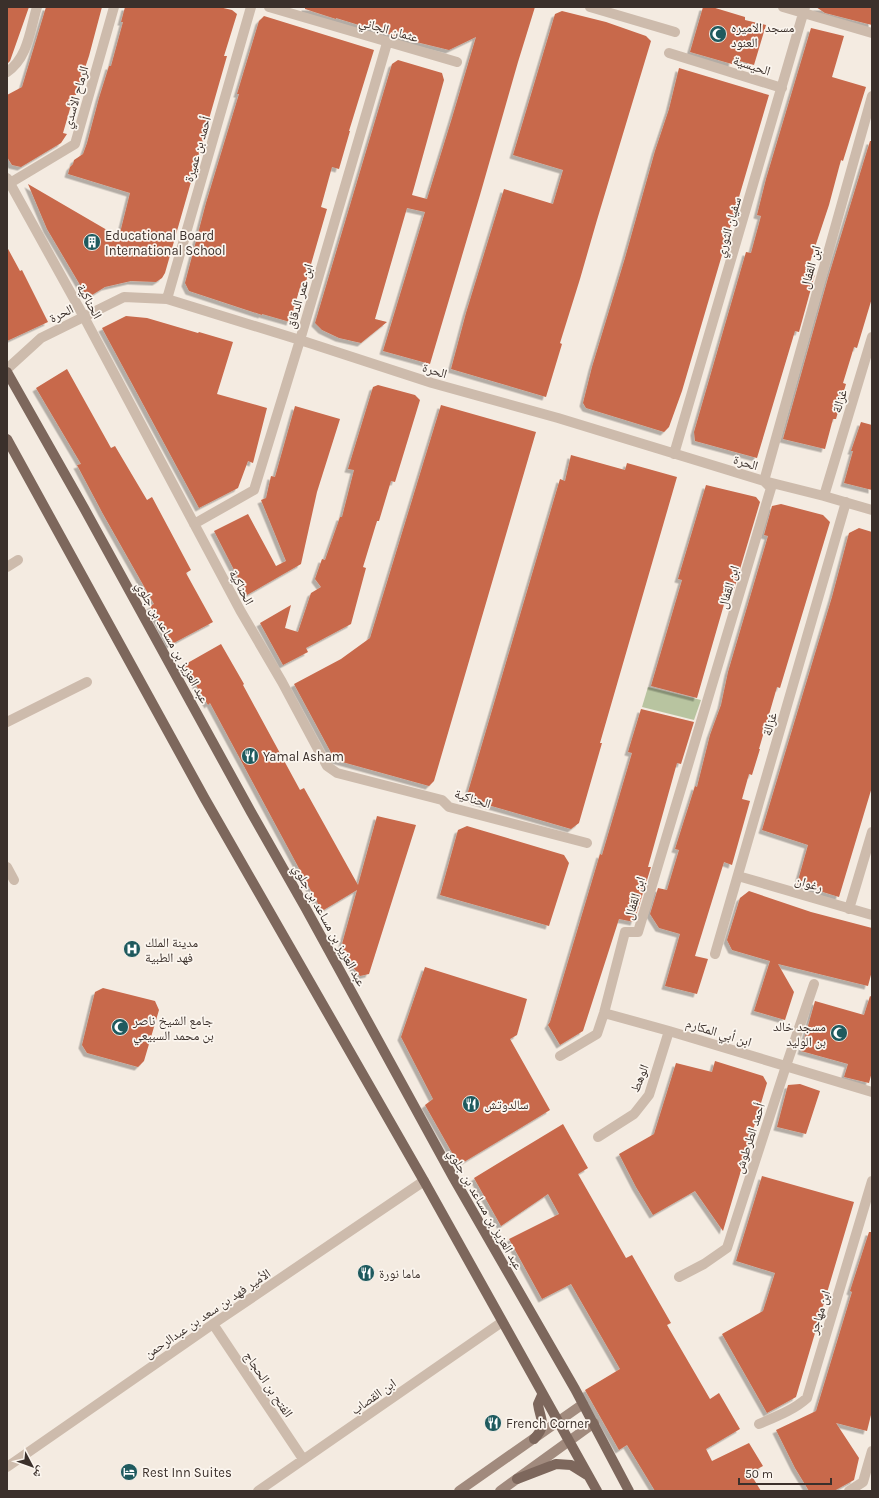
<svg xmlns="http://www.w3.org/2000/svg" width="879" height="1498" font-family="Karla,'Noto Naskh Arabic',sans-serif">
  <defs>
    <filter id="shadow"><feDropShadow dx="-3.5" dy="3.5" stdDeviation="0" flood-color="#0004"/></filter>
  </defs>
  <rect width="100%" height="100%" fill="#f4ebe1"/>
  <path fill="#b8c4a0" d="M 648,687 L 701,700 L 694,720 L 642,707 Z"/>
  <path fill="#c8694b" filter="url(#shadow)" d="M 7,7 L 29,7 L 10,61 L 7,64 Z
    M 46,7 L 102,7 L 89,56 L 76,95 L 74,95 L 63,133 L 67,134 L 61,143 L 21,167 L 12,165 L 7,157 L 7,95 L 22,87 Z
    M 125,7 L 219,7 L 232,10 L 237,14 L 224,56 L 227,56 L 165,273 L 162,278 L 156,282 L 131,281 L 105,287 L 92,295 L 86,295 L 47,229 L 28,184 L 119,237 L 130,193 L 68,174 L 70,167 L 73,164 L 74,160 L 83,154 L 87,143 L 99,98 L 109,66 L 111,66 L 123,22 L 121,22 Z
    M 305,7 L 535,7 L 518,62 L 480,195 L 430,364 L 383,351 L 425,212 L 407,208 L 375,319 L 387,322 L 361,343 L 339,338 L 322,330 L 315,323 L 392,64 L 398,60 L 442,73 L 444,80 L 412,195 L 427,199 L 452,118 L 476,37 L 449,50 L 408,40 L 336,18 L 336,19 L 305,9 Z
    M 703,7 L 712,7 L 745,17 L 745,20 L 766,25 L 754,65 L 733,59 L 732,64 L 690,52 Z
    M 816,7 L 872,7 L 872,25 L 825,13 Z
    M 562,11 L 606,22 L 646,36 L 651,41 L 597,220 L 580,279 L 560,343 L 562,344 L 546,397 L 451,369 L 466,313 L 504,189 L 553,204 L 563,170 L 513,155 L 555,14 Z
    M 264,16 L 374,50 L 349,131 L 350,131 L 339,169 L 332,167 L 321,207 L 327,209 L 305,285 L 301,284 L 290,322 L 262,314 L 262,315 L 189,291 L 185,283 L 206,203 L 239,94 L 237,94 L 259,21 Z
    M 811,28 L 844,36 L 832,77 L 866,87 L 843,161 L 841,160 L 829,205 L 807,271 L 815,274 L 799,332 L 795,331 L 757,458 L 695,441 L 694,432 L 746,252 L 751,253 L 761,216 L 757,215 L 766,179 Z
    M 679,68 L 769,95 L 682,391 L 669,427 L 664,432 L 586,408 L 583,403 L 592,367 L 625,258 L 655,151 L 669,109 Z
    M 870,141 L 872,141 L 872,298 L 857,348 L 854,347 L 843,383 L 846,384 L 836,419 L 833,419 L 825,449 L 783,439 L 828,278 Z
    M 7,247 L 20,271 L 22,270 L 48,322 L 7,341 Z
    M 126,316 L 147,318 L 198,333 L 199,332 L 233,342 L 217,394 L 267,408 L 253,463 L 248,461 L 238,488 L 199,508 L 102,328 Z
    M 67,369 L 111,448 L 115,446 L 147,500 L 152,497 L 191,570 L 186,573 L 213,622 L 170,645 L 150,606 L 154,604 L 103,514 L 77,465 L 81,464 L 36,388 Z
    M 378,385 L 415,395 L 420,400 L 395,482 L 391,481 L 379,521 L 377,521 L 363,567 L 366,568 L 351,624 L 306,648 L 308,652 L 283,665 L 260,623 L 291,605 L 285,628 L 298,632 L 311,593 L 321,587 L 315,579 L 322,559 L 325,560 L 340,517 L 342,517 L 354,470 L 348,469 L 373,387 Z
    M 441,405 L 536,432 L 434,781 L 429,786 L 335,760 L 294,684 L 341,659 L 370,638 Z
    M 295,406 L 340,419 L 317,492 L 301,564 L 247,595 L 214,531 L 248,514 L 276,566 L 286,561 L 261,500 L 266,498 L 271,476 L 275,477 Z
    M 861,422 L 872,425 L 872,490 L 844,483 L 853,451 L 851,451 Z
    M 571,455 L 625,470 L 627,463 L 677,477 L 600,743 L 602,743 L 579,823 L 571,829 L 474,801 L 468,792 L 560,479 L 565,481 Z
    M 706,485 L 756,497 L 760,502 L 732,596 L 727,594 L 697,698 L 651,686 L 682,580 L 678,579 Z
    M 781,504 L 823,515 L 830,522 L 780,688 L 777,687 L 759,749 L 760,749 L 752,775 L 749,774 L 742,799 L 750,801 L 732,865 L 724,862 L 695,956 L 708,959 L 697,994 L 665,986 L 680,934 L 659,928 L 650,914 L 658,888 L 667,890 L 679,850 L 675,849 L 695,786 L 697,787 L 710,735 L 721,705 L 728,672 L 768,536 L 764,535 L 772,506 Z
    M 859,528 L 872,532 L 872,787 L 839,897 L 797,884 L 808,845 L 762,830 L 832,597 L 849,533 Z
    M 221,644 L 244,684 L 243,685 L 300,790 L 304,788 L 358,885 L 377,816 L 416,825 L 369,974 L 360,976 L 348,961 L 342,944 L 357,890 L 322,911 L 210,703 L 208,705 L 184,665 Z
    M 641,709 L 694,722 L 681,764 L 677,763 L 648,867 L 651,867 L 634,922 L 619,919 L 583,1031 L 560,1045 L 548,1025 L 550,1022 L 600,854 L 602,855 L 632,753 L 628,752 Z
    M 467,826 L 564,855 L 569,863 L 549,926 L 440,895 L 458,830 Z
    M 749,891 L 811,912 L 872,928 L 872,971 L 868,986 L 778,964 L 794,992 L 785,1020 L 754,1011 L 770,961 L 732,950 L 727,940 L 740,898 Z
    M 425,967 L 527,999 L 517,1035 L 510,1039 L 550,1110 L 459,1165 L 425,1105 L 433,1099 L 401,1037 Z
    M 103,988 L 155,1001 L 159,1010 L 144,1061 L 138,1067 L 87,1053 L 82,1045 L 95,992 Z
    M 870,996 L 872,997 L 872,1072 L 869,1083 L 844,1077 L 848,1064 L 801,1051 L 815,1001 L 864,1015 Z
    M 715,1061 L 763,1076 L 767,1083 L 723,1231 L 695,1191 L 653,1215 L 636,1187 L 619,1154 L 654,1134 L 676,1063 L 712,1072 Z
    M 800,1084 L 820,1091 L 806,1134 L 777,1127 L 788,1085 Z
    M 563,1124 L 588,1168 L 578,1174 L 626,1258 L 632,1255 L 671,1323 L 667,1325 L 710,1399 L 719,1393 L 740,1429 L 706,1449 L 712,1461 L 749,1443 L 763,1466 L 750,1473 L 761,1491 L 655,1491 L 627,1445 L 619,1450 L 585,1390 L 620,1369 L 571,1284 L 542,1299 L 509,1239 L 559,1214 L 548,1194 L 501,1226 L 474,1178 Z
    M 762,1176 L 854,1202 L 796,1397 L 767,1413 L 722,1334 L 763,1311 L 775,1273 L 736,1261 Z
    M 869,1232 L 872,1232 L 872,1411 L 867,1431 L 836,1423 L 859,1458 L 854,1480 L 834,1491 L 809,1491 L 795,1468 L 776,1430 L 816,1411 L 852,1292 L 850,1291 Z"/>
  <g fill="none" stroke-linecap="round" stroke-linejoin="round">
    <path stroke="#cdbbac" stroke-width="10" d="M 269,7 L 457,62
      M 590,7 L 675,32
      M 783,7 L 872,33
      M 669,53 L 782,88
      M 7,72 C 28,58 30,30 37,7
      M 7,178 L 84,317 L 240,610 L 282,682 L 327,766 L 337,773 L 442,800 L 449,807 L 587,843
      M 10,183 L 75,144 L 114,7
      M 167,299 L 251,7
      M 7,369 L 41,338 L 124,297 L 167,299 L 300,340 L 432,383 L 558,418 L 764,481 L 824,496 L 872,510
      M 674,454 L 805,7
      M 824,496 L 872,337
      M 194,524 L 254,490 L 300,340 L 387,43
      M 7,567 L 18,560
      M 7,722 L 87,682
      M 7,867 L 14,880
      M 738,876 L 872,915
      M 849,909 L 872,832
      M 715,954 L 846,502
      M 604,1013 L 669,1031 L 872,1092
      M 560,1056 L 597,1034 L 604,1013 L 625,932 L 638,932 L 771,488 L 764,481 L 872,96
      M 598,1137 L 634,1114 L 649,1095 L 669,1031
      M 679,1277 L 704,1264 L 727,1248 L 786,1066 L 814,984
      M 213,1324 L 303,1459
      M 759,1424 C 775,1417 794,1410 807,1398 L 872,1181
      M 7,1467 L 213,1324 L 424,1181
      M 258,1491 L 502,1322
      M 849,1491 L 863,1482 L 872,1451"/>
    <path stroke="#a18a7d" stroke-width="10" d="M 459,1491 L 583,1404
      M 500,1491 L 594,1423"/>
    <path stroke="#7d675c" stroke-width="10" d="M 7,372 L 84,508 L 251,812 L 305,907 L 453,1177 L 575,1389 L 629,1491
      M 7,439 L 205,799 L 424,1181 L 597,1491
      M 534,1439 C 548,1424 540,1420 538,1404 L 542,1395
      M 517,1479 L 556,1464 L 571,1465 L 587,1475"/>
  </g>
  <defs>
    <g id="mosque-disc" transform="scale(0.9)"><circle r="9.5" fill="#1f5a5e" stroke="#fbf5ee"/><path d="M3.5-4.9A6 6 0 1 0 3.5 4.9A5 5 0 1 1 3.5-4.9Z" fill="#fff"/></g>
    <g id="building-disc" transform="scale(0.9)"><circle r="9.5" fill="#1f5a5e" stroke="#fbf5ee"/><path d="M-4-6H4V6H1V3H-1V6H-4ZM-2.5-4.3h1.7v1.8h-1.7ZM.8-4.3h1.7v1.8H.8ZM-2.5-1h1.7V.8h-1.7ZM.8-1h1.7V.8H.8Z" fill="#fff"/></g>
    <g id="restaurant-disc" transform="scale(0.9)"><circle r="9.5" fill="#1f5a5e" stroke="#fbf5ee"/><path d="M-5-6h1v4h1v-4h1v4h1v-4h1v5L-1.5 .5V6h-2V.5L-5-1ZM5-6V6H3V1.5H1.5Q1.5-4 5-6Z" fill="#fff"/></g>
    <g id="hospital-disc" transform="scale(0.9)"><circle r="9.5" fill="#1f5a5e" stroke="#fbf5ee"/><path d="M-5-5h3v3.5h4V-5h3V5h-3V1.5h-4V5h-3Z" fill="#fff"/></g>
    <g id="hotel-disc" transform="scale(0.9)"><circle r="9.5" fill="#1f5a5e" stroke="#fbf5ee"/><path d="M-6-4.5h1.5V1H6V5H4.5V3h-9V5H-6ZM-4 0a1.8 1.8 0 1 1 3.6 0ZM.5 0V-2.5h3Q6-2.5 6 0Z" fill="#fff"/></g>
  </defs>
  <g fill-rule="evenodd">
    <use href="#mosque-disc" x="718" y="34"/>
    <use href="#building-disc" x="92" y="242"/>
    <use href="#restaurant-disc" x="250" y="756"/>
    <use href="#hospital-disc" x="132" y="949"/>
    <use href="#mosque-disc" x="120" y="1027"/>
    <use href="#mosque-disc" x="839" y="1033"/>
    <use href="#restaurant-disc" x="471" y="1104"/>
    <use href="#restaurant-disc" x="366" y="1273"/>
    <use href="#restaurant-disc" x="493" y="1423"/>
    <use href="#hotel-disc" x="129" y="1472"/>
  </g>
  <g text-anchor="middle" stroke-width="3.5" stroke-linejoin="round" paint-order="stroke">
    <g font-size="13" fill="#3b302b" stroke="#fbf5ee" text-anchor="start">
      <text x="731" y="32">مسجد الاميره<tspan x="731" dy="15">العنود</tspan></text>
      <text x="105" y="240">Educational Board<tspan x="105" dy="15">International School</tspan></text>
      <text x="263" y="761">Yamal Asham</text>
      <text x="145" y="947">مدينة الملك<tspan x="145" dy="15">فهد الطبية</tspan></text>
      <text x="133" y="1025">جامع الشيخ ناصر<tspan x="133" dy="15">بن محمد السبيعي</tspan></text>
      <text x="826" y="1031" text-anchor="end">مسجد خالد<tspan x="826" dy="15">بن الوليد</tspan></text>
      <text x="484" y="1109">سالدوتش</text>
      <text x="379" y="1278">ماما نورة</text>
      <text x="506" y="1428">French Corner</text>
      <text x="142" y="1477">Rest Inn Suites</text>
    </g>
    <g font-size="13" fill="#3b302b" stroke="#fbf5ee">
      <text transform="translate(389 29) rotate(16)" y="5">عثمان الجاني</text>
      <text transform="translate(752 65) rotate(18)" y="5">الحيسية</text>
      <text transform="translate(75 97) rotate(-74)" y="5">الرماح الأسدي</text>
      <text transform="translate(197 149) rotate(-74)" y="5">أحمد بن عميرة</text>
      <text transform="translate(728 227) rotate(-74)" y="5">سفيان الثوري</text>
      <text transform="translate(810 267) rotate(-74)" y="5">ابن القفال</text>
      <text transform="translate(299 296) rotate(-74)" y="5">ابن عمر الدقاق</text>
      <text transform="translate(90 301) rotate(61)" y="5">الحناكية</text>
      <text transform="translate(61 313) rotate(-26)" y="5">الحرة</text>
      <text transform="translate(435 370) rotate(17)" y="5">الحرة</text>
      <text transform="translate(839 401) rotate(-73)" y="5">غزالة</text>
      <text transform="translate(746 462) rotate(17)" y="5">الحرة</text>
      <text transform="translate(242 587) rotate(62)" y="5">الحناكية</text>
      <text transform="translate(728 587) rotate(-73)" y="5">ابن القفال</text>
      <text transform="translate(173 642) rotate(61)" y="5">عبد العزيز بن مساعد بن جلوي</text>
      <text transform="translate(769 724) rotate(-74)" y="5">غزالة</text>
      <text transform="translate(473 798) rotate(18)" y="5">الحناكية</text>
      <text transform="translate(809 883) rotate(17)" y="5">رغوان</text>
      <text transform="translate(634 898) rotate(-73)" y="5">ابن القفال</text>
      <text transform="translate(330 925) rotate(61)" y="5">عبد العزيز بن مساعد بن جلوي</text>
      <text transform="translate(719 1032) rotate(17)" y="5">ابن أبي المكارم</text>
      <text transform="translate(639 1078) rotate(-68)" y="5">الوهط</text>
      <text transform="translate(749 1138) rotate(-72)" y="5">أحمد الطرطوش</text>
      <text transform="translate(486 1209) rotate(60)" y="5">عبد العزيز بن مساعد بن جلوي</text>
      <text transform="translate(819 1312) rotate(-73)" y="5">ابن مهاجر</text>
      <text transform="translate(207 1313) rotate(-34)" y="5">الأمير فهد بن سعد بن عبدالرحمن</text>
      <text transform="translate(269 1384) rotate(56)" y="5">الفتح بن الحجاج</text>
      <text transform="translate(373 1396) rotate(-35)" y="5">ابن القصاب</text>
    </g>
  </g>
  <rect width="879" height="1498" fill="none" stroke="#3b302b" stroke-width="16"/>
  <g transform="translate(32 1466) rotate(131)" stroke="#fbf5ee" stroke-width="3" paint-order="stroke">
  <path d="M0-3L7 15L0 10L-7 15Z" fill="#3b302b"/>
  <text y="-6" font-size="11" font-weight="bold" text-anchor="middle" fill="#3b302b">ش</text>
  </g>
  <path d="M739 1478v6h92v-6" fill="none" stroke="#3b302b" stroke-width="2"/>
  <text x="745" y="1478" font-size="12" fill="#3b302b" stroke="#fbf5ee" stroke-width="3" paint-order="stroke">50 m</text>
</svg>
